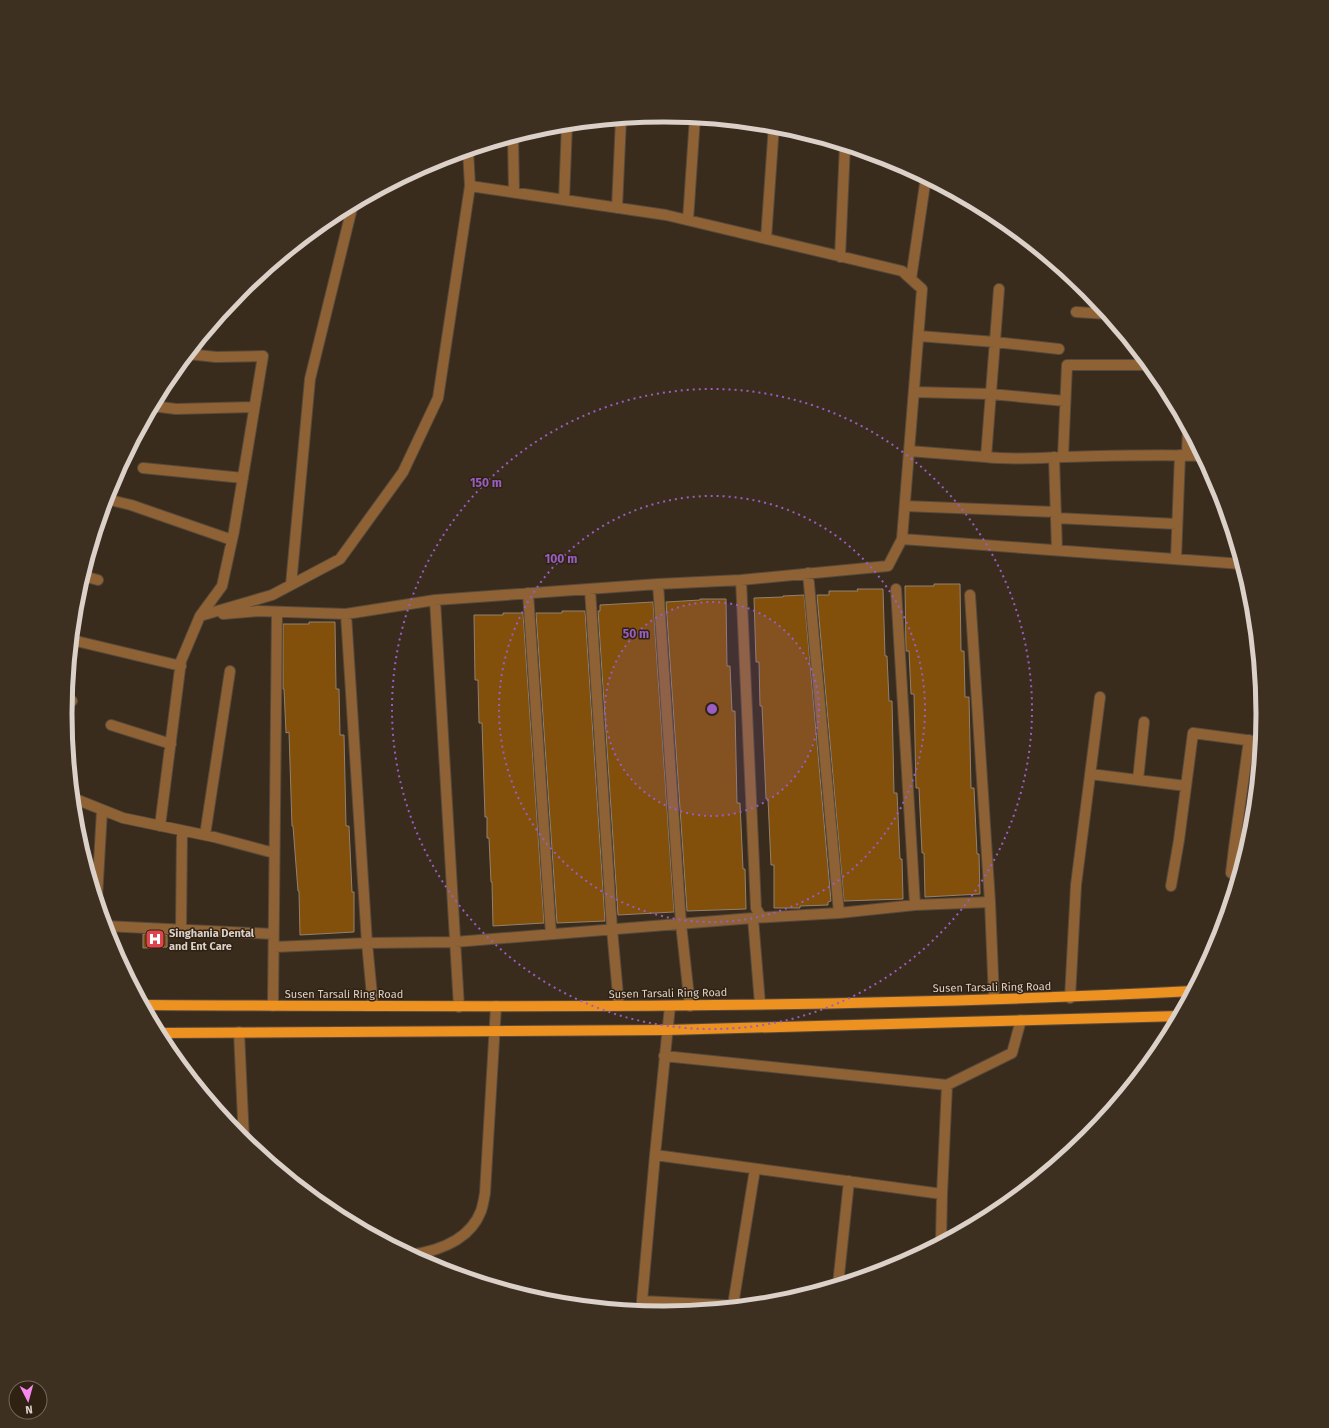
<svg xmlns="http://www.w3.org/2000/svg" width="1329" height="1428" font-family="'Fira Sans',sans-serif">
  <rect width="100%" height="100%" fill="#3a2c1d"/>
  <path fill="#82500a" stroke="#928170" d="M 934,584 L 960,584 L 961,651 L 964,651 L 965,697 L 969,697 L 971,788 L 974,788 L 977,854 L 979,854 L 980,894 L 925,897 L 924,853 L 922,853 L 919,788 L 916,788 L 914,694 L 911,694 L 909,651 L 906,651 L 905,586 L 934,586 Z
    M 857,589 L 883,589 L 885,656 L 887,656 L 889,701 L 892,701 L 894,793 L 897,793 L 900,859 L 902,859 L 903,899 L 844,901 L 817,595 L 829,595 L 829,591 L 858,591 Z
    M 804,595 L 831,901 L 828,902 L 828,905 L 800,906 L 800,908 L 774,908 L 774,865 L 771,865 L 768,799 L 766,799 L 762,706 L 760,706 L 759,662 L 756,662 L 754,598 L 783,597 L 783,596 Z
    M 700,599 L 726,599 L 727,666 L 730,666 L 732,711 L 735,711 L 737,803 L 740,803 L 743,869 L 745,869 L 746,909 L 687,911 L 666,602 L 700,600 Z
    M 653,602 L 674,912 L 618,915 L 598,611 L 600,611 L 600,605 Z
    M 562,611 L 585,611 L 605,921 L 557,923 L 536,613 L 562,613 Z
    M 503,613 L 523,613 L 544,923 L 493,926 L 492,882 L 491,882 L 489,838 L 487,838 L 487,817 L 485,817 L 482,723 L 479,723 L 478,680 L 475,680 L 474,615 L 503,615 Z
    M 309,622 L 335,622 L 336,689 L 339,689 L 340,735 L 344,735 L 346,826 L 349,826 L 352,892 L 354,892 L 354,932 L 300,935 L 299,891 L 298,891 L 293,826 L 292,826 L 289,732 L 286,733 L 284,689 L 283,689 L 283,624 L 309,624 Z
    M 143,934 L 167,935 L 167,947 L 143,948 Z"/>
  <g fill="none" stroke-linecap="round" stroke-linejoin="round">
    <g stroke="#574a3c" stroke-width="12">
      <path id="minor" d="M 602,121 L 621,121
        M 513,136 L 514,192
        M 468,150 L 470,186 L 666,215 L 902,271 L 922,289 L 902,539 L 1242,564
        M 564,200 L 567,124
        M 617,208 L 621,119
        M 688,220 L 695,117
        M 766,239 L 774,125
        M 840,257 L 845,145
        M 911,279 L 926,177
        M 999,289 L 986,457 C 1011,460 1038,458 1063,457 C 1109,456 1156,454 1203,456
        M 1076,312 L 1108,314
        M 919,336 L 995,342 L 1059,349
        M 914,392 L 991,394 L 1065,401
        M 152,406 L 176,409 L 254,407
        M 909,451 L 986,457
        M 1187,455 L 1188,427
        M 1054,457 L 1057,550
        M 1063,457 L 1067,365 L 1150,365
        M 143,468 L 243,478
        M 106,499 L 131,505 L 232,540
        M 905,506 L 1056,512
        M 1056,518 L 1177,524
        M 1176,559 L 1180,455
        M 808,573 L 839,913
        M 83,576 L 98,580
        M 741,580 L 756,908 L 760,915 L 753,918 L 839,913 L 915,905 L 990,902
        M 658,584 L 681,924 L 690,1006
        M 291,585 L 310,379 L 353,204
        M 590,589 L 612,929 L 619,1006
        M 896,589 L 915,905
        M 528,593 L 551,934
        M 970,595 L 990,902 L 994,999
        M 223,614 L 258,611 L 346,614 L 435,600
        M 346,614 L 367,943 L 373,1006
        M 200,616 L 272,595 L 340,559 L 403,472 L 438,398 L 470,186
        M 72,640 L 181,666
        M 66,700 L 72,701
        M 111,725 L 171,744
        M 1090,774 L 1186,786
        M 1138,780 L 1144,722
        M 73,798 L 123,818 L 214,837 L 274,853
        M 160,826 L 181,661 L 200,616 L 222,586 L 234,531 L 263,356 L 216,357 L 188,354
        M 205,835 L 230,671
        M 1231,873 L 1234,848 L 1249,740
        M 1171,886 L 1179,840 L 1193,733 L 1261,742
        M 97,898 L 102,810
        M 105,926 L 273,934
        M 181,930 L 182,831
        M 274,947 L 367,943 L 455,942 L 753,918 L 760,1004
        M 1070,998 L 1076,885 L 1100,697
        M 273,1006 L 277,612
        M 670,1006 L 655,1155 L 942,1194 L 947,1085 L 1012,1053 L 1021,1020
        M 459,1007 L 435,600 L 658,584 L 741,580 L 888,566 L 902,539
        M 239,1032 L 244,1141
        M 664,1056 L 947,1085
        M 941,1243 L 942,1194
        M 410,1255 C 438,1251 470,1240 481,1211 C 483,1205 484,1199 485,1193 L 496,1006
        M 838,1285 L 849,1181
        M 642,1301 L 744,1306
        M 733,1305 L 755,1169
        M 643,1311 L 642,1301 L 655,1155"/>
    </g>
    <g stroke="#574a3c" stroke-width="12">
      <path id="major" d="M 144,1005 C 493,1007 843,1009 1193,991
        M 158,1033 L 667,1030 L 1180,1016"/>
    </g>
    <use href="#minor" stroke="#8f6235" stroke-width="10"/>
    <use href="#major" stroke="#ed9120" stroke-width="10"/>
  </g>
  <circle cx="712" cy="709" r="107" fill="#985ec2" fill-opacity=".12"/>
  <g fill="none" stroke="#985ec2" stroke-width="2" stroke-dasharray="2 4">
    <circle cx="712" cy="709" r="107"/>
    <circle cx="712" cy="709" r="213"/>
    <circle cx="712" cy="709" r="320"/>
  </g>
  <defs>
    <g id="hospital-square" transform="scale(1)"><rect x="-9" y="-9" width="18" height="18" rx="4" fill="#e0444e" stroke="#302213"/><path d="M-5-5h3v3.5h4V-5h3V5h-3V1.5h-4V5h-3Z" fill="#fff"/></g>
  </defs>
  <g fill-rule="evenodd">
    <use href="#hospital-square" x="155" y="939"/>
  </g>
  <g text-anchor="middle" stroke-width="3" stroke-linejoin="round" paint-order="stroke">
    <g font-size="11" font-weight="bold" fill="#dbd1c8" stroke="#302213" text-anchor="start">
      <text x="169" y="937">Singhania Dental<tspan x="169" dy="13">and Ent Care</tspan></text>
    </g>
    <g font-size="11" fill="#dbd1c8" stroke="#302213">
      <text transform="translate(992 987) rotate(-1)" y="4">Susen Tarsali Ring Road</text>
      <text transform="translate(668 993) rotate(-1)" y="4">Susen Tarsali Ring Road</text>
      <text x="344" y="998">Susen Tarsali Ring Road</text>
    </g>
  </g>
  <path d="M0 0H1329V1428H0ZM72 714a592 592 0 1 1 1184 0a592 592 0 1 1-1184 0Z" fill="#3e3021" fill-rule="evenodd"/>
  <path fill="none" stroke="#dbd1c8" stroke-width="5" d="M72 714a592 592 0 1 1 1184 0a592 592 0 1 1-1184 0Z"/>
  <circle cx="712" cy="709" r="6" fill="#985ec2" stroke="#302213" stroke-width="2"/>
  <g font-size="12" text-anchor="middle" font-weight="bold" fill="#985ec2" stroke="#302213" stroke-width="3" stroke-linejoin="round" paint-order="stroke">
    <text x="486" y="487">150 m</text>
    <text x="561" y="563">100 m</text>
    <text x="636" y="638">50 m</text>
  </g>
  <g transform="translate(28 1400) rotate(174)"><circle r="19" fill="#302213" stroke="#74685b"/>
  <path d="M0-3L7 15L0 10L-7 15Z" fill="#f589ee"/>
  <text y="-6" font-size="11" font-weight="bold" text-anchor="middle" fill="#dbd1c8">N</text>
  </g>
</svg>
